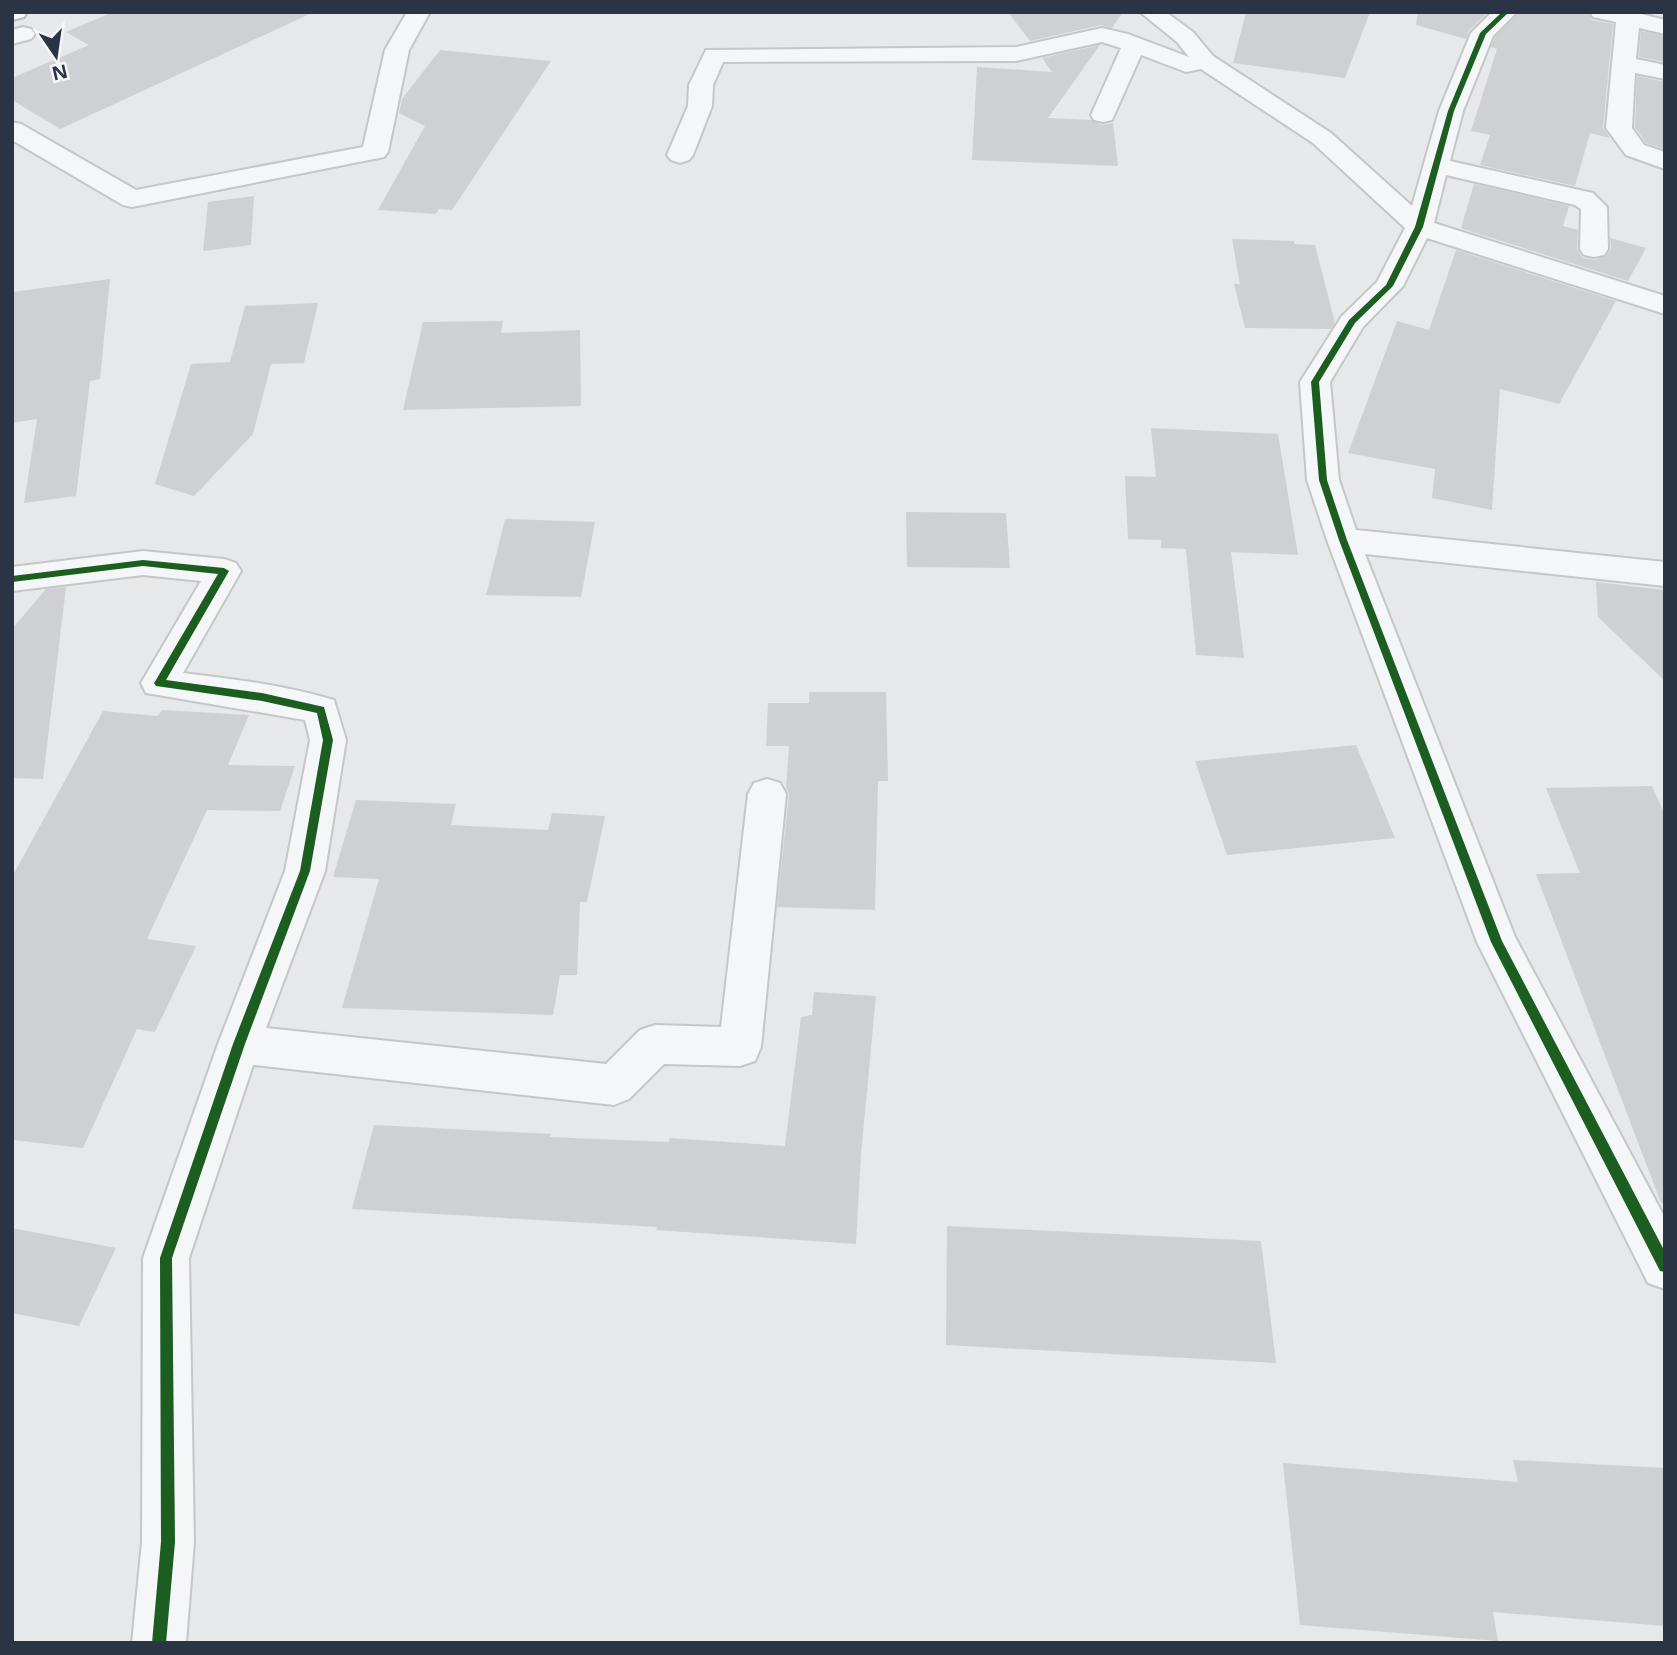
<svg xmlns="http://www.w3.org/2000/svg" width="1677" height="1655" font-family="'Noto Sans',sans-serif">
  <rect width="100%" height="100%" fill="#e6e8ea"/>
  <path fill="#ced0d3" d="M 113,12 L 314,12 L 60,129 L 12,100 L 12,78 L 89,45 L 66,32 Z
    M 1008,12 L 1123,12 L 1112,28 L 1101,25 L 1030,41 Z
    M 1246,12 L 1370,12 L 1345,78 L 1233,63 Z
    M 1418,12 L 1488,12 L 1469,31 L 1466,39 L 1416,25 Z
    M 1520,12 L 1588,12 L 1592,20 L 1613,24 L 1603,128 L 1610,138 L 1590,133 L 1575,186 L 1480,165 L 1490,135 L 1471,131 L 1497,49 L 1491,47 L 1495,37 Z
    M 1641,31 L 1665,36 L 1665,62 L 1639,57 Z
    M 1100,45 L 1048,118 L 1091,120 L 1102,125 L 1113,123 L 1118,166 L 972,160 L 977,67 L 1052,72 L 1042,58 Z
    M 440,50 L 551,61 L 452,210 L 439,209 L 436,214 L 378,210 L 425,126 L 399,113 L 402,99 Z
    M 1637,76 L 1665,82 L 1665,149 L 1646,143 L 1635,127 Z
    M 1474,184 L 1569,206 L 1563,226 L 1578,230 L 1577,249 L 1583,258 L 1595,260 L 1606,256 L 1611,249 L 1610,238 L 1646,248 L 1628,281 L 1463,229 L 1461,228 Z
    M 254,196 L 251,245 L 203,251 L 208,202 Z
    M 1232,239 L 1294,241 L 1295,244 L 1315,245 L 1335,323 L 1331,329 L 1245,328 L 1234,284 L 1240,284 Z
    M 1456,250 L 1616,301 L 1559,404 L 1500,389 L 1492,510 L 1432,498 L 1435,469 L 1348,453 L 1397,321 L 1429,330 Z
    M 110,279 L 100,379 L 90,381 L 76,496 L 24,503 L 37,419 L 12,423 L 12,292 Z
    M 318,303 L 304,363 L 271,364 L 253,434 L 194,496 L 155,484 L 191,364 L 230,362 L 245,306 Z
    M 503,321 L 501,333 L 580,330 L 581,406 L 403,410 L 423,322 Z
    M 1151,428 L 1278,434 L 1298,555 L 1231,552 L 1244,658 L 1196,655 L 1186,549 L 1161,548 L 1161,540 L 1128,539 L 1125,476 L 1156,477 Z
    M 906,512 L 1006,513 L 1010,568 L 907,567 Z
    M 505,519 L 595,522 L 581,597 L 486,595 Z
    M 1596,582 L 1665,590 L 1665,681 L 1598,617 Z
    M 66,587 L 43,779 L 12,778 L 12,629 L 46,589 Z
    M 809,692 L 886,692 L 888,781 L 878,781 L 875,910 L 777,907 L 789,794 L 786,788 L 789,746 L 766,746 L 768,703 L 809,703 Z
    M 162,710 L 249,715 L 228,765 L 295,766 L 280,811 L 207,810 L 147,939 L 196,946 L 155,1032 L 137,1029 L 83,1148 L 12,1140 L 12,877 L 103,711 L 158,716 Z
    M 1356,745 L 1395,838 L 1227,855 L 1195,761 Z
    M 1652,786 L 1665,815 L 1665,1203 L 1661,1203 L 1536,874 L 1580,873 L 1546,788 Z
    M 356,800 L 456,804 L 451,825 L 548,830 L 552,813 L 605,816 L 587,902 L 580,902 L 577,975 L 560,975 L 553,1015 L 342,1008 L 379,879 L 333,877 Z
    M 814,992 L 876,996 L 861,1154 L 856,1244 L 656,1230 L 657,1227 L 352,1209 L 374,1125 L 551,1134 L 550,1137 L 669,1142 L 670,1138 L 785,1146 L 801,1017 L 812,1015 Z
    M 947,1226 L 1261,1241 L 1276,1363 L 946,1345 Z
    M 12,1228 L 116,1248 L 79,1326 L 12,1313 Z
    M 1513,1460 L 1665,1468 L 1665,1626 L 1493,1612 L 1498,1641 L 1300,1625 L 1283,1463 L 1518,1482 Z"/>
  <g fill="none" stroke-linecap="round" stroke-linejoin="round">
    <g stroke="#c4c6c8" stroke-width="4">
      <path id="minor" d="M 407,12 L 430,12 L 409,50 L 388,152 L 384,157 L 132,207 L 123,205 L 12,140 L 12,122 L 21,124 L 136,190 L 363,147 L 385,50 Z
        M 1140,12 L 1166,12 L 1193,32 L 1213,56 L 1331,133 L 1412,206 L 1439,111 L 1471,33 L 1492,12 L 1517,12 L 1493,36 L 1463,111 L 1450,161 L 1593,193 L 1607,207 L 1608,249 L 1604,255 L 1594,257 L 1584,255 L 1580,249 L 1581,209 L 1575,205 L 1446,175 L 1434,223 L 1665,296 L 1665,314 L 1427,238 L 1403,286 L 1363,327 L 1330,382 L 1339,480 L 1356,530 L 1665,562 L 1665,586 L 1365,554 L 1515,937 L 1665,1218 L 1665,1289 L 1648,1283 L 1477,942 L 1327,540 L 1307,480 L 1300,382 L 1342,316 L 1377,282 L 1405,228 L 1313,143 L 1201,69 L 1186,72 L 1141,55 L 1112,120 L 1103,122 L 1094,120 L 1091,115 L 1121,48 L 1102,42 L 1016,61 L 723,62 L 713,85 L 712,106 L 693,155 L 689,160 L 680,163 L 671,160 L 667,155 L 688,106 L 689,85 L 706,50 L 1016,47 L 1102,28 L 1128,34 L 1189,57 L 1177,42 Z
        M 1590,12 L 1633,12 L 1665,20 L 1665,34 L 1639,28 L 1636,59 L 1665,65 L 1665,79 L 1635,73 L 1632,128 L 1644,145 L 1665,152 L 1665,169 L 1626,155 L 1606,128 L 1616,22 L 1593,17 Z
        M 23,27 L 31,29 L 35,34 L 31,39 L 12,44 L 12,30 Z
        M 143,551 L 224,559 L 236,563 L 241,571 L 183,673 C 233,679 285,685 334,700 L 346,740 L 325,871 L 266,1028 L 606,1064 L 640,1030 L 655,1025 L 721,1027 L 748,794 L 754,783 L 767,779 L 780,783 L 786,794 L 761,1047 L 755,1061 L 740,1066 L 664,1064 L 629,1099 L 614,1105 L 253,1065 L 189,1258 L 194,1542 L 186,1643 L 132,1643 L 142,1542 L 143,1258 L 218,1044 L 285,871 L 310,740 L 305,720 L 146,693 L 141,683 L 201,581 L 143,575 L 12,591 L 12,567 Z"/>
    </g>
    <g stroke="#b8bbbf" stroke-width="4">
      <path id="highway" d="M 12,12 L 27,12 L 24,17 L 12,20 Z"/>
    </g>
    <use href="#minor" fill="#f5f6f7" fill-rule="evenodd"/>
    <use href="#highway" fill="#f8f8f8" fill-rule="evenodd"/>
    <g stroke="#f4f6f9" stroke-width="5">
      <path id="cycleway" d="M 1502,12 L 1509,12 L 1486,34 L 1454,111 L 1423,227 L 1393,286 L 1355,323 L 1319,382 L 1327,480 L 1347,540 L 1502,941 L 1665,1252 L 1665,1272 L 1660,1271 L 1491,942 L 1339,540 L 1319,480 L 1311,382 L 1349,320 L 1386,285 L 1415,227 L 1448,111 L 1480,33 Z
        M 143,560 L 224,568 L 229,571 L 166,680 L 262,693 L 324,707 L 333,740 L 310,871 L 245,1044 L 172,1258 L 175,1542 L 166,1643 L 152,1643 L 161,1542 L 160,1258 L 233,1044 L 300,871 L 323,740 L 317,713 L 262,701 L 156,686 L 154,683 L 156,680 L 218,574 L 143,566 L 12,582 L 12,576 Z"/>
    </g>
    <use href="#cycleway" fill="#1b5e20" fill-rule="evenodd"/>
  </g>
  <rect width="1677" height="1655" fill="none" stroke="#2b3445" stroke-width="28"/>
  <g transform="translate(56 56) rotate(167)" stroke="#f4f6f9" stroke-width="5" paint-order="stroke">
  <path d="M0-5L12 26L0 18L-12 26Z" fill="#2b3445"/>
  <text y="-10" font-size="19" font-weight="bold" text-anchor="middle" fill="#2b3445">N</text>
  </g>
</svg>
